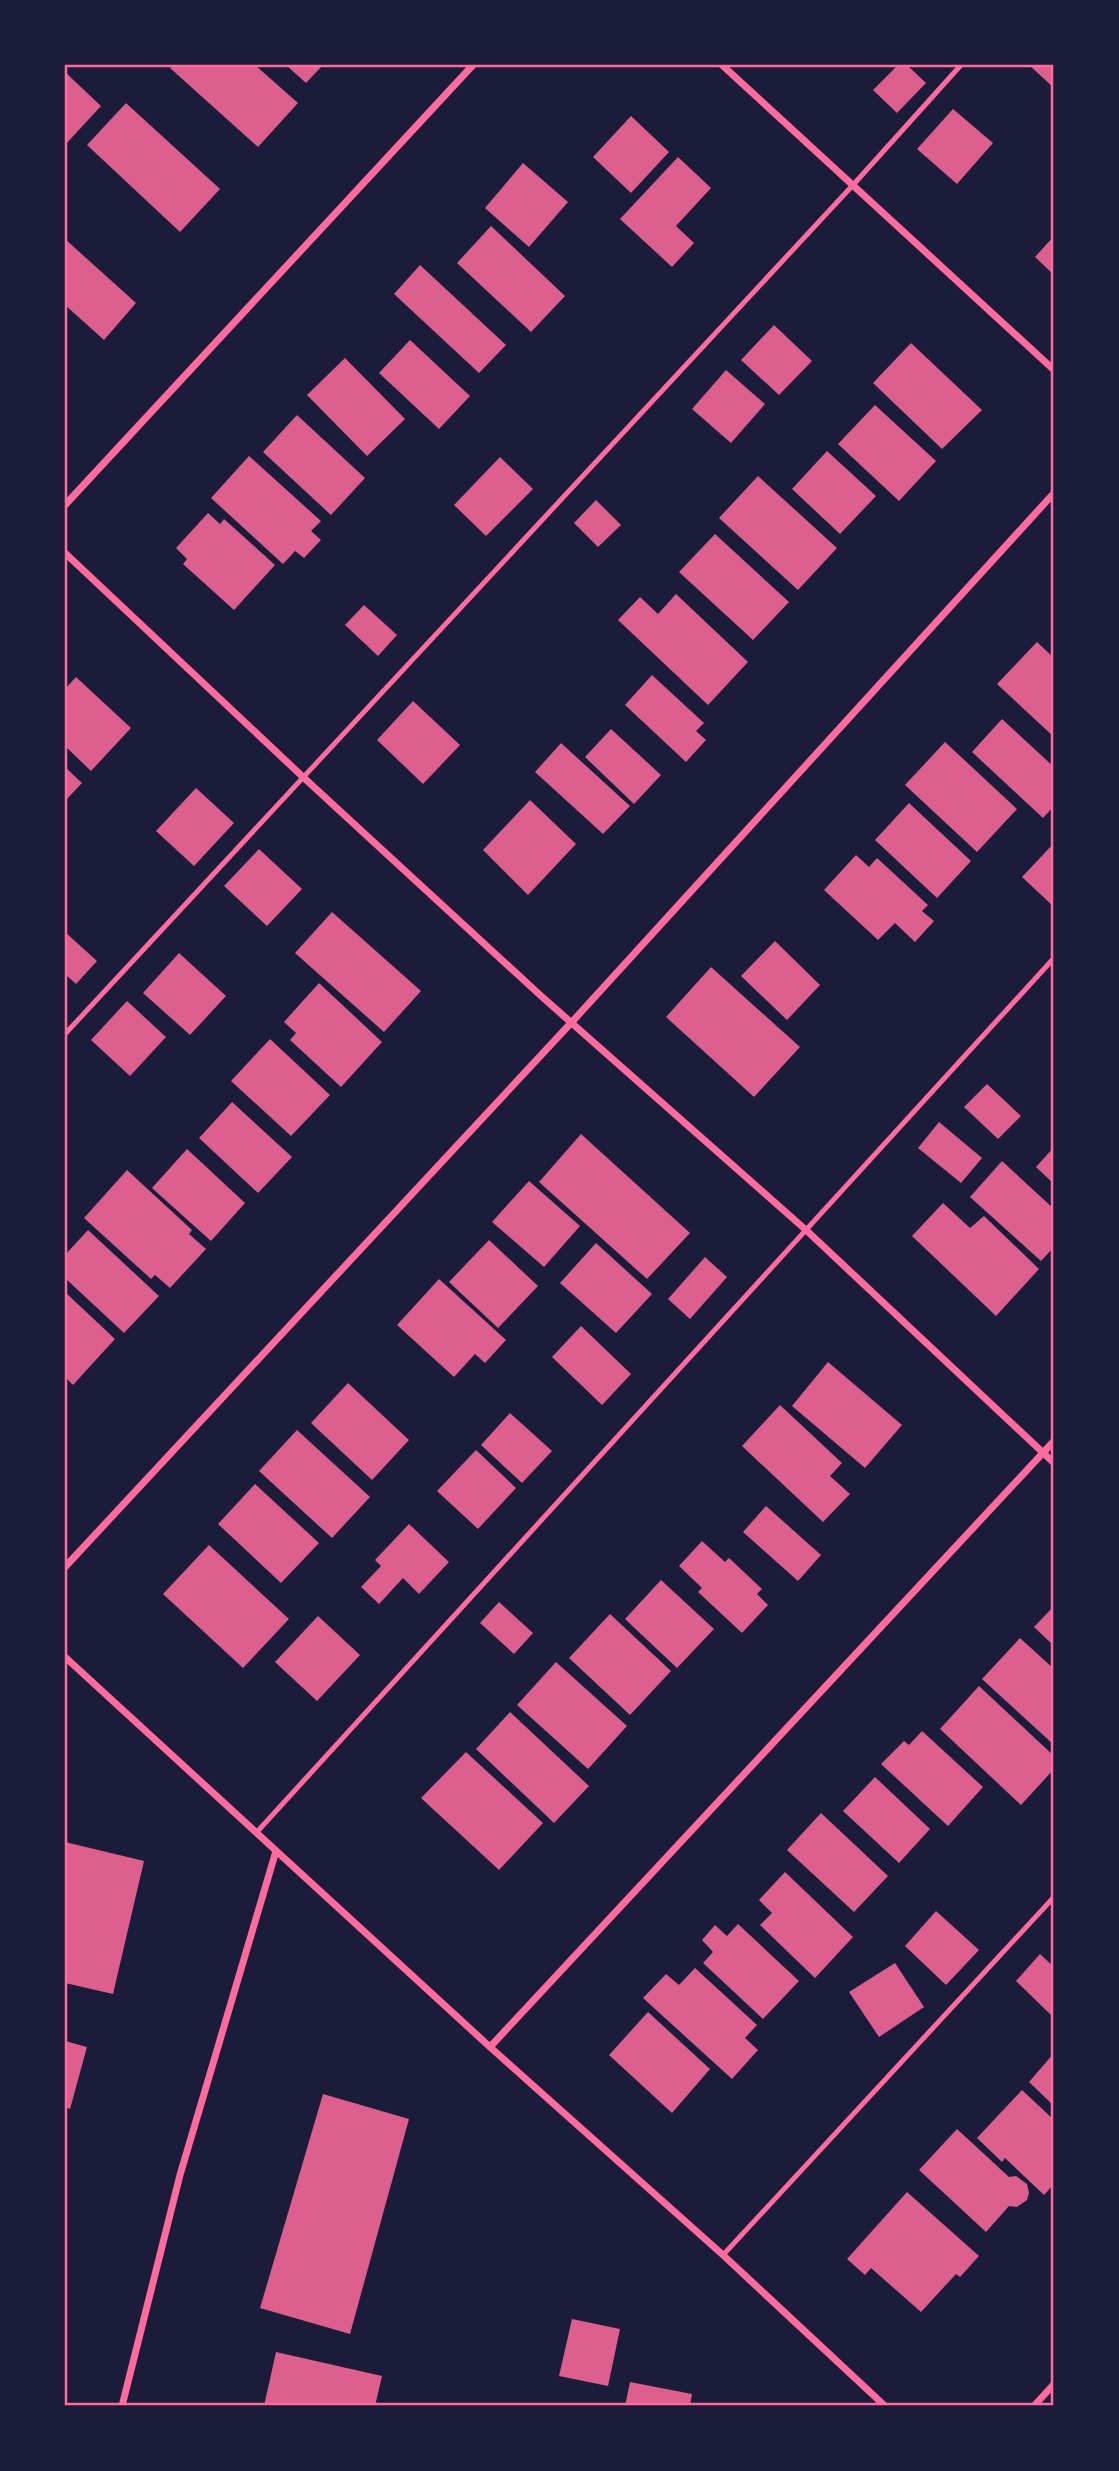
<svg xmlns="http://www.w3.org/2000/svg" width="1119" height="2471" font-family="Jost,sans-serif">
  <rect width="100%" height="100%" fill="#1b1b3a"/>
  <path fill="#dd5f8e" d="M 174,65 L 255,65 L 298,103 L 258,147 L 170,68 Z
    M 286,65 L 323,65 L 306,83 Z
    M 898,65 L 907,65 L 926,83 L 897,113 L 873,90 Z
    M 1029,65 L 1054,65 L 1054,88 Z
    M 65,72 L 101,106 L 65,145 Z
    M 126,103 L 220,189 L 180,232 L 87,145 Z
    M 953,109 L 993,143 L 957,184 L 917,149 Z
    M 631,116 L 669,152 L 631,193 L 593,157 Z
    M 678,157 L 711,188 L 676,226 L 694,243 L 672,267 L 620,219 Z
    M 523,163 L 568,202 L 529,247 L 485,208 Z
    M 491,226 L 565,296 L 531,332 L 457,263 Z
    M 1054,236 L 1054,275 L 1035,257 Z
    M 65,239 L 136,303 L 104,340 L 65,305 Z
    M 420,265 L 506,345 L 479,373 L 394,294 Z
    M 774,325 L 812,361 L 779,395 L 741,360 Z
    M 410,340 L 470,396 L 439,429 L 379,373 Z
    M 911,343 L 982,410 L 942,449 L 873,383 Z
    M 345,358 L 405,419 L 367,456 L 307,395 Z
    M 726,370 L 765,404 L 731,443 L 692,409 Z
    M 875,405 L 936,461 L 899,501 L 838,444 Z
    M 297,415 L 365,478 L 331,515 L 263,452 Z
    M 827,451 L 876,496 L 840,534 L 792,489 Z
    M 249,456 L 321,521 L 311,531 L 321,540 L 304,558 L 295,551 L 283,564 L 211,498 Z
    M 500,457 L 533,489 L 486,536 L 454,505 Z
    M 758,476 L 837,548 L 798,590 L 719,518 Z
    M 596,500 L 621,525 L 598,547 L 574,523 Z
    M 208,513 L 220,524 L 224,519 L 275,565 L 234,610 L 183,564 L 187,559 L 176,548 Z
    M 715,534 L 789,602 L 753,640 L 679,572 Z
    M 676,594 L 748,662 L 708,705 L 618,620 L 640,597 L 658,614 Z
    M 364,605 L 397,635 L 378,656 L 345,625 Z
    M 1037,642 L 1054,658 L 1054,737 L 997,684 Z
    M 652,675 L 704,723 L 696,731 L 706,740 L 686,762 L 625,705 Z
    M 76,677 L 131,728 L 91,771 L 65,746 L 65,689 Z
    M 413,701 L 460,745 L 423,784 L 377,740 Z
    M 1002,719 L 1054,767 L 1054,806 L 1043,818 L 972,752 Z
    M 611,729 L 661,775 L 634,804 L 585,757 Z
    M 945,742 L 1017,809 L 977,852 L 905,785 Z
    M 561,743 L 630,806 L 603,834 L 535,772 Z
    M 65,767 L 82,783 L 65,801 Z
    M 196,788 L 234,823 L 194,866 L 156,831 Z
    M 530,800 L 576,844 L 528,895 L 483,850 Z
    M 909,803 L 971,861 L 937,898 L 875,840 Z
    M 1054,843 L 1054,907 L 1022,877 Z
    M 259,849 L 302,889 L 267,926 L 224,886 Z
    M 856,855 L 869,867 L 877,858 L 928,905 L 922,911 L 934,921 L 915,942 L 895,923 L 878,940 L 824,890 Z
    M 332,912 L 421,991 L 384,1032 L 295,953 Z
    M 65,932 L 97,961 L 76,984 L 65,974 Z
    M 775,941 L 820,985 L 787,1020 L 741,976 Z
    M 179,953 L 226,996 L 190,1035 L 143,993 Z
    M 711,967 L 800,1047 L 754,1097 L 666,1017 Z
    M 319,983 L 382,1042 L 341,1087 L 290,1040 L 296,1033 L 284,1022 Z
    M 127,1001 L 166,1037 L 130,1076 L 91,1040 Z
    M 270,1039 L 330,1095 L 291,1136 L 231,1081 Z
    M 987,1084 L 1021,1116 L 998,1139 L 964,1107 Z
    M 232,1102 L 292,1157 L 258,1193 L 199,1138 Z
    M 939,1122 L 982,1158 L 961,1183 L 918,1148 Z
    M 581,1134 L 690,1233 L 647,1279 L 539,1182 Z
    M 1054,1147 L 1054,1184 L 1036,1167 Z
    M 187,1149 L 245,1203 L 211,1241 L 152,1188 Z
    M 1002,1161 L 1054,1209 L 1054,1247 L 1041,1261 L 970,1197 Z
    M 127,1170 L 192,1230 L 189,1234 L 206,1249 L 170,1288 L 155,1275 L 151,1279 L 84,1218 Z
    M 529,1181 L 580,1226 L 544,1267 L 492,1222 Z
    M 943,1203 L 970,1228 L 984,1216 L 1039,1269 L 996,1316 L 912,1236 Z
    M 88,1230 L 159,1296 L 124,1333 L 65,1278 L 65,1255 Z
    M 489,1240 L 538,1286 L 498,1328 L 449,1282 Z
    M 596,1243 L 652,1294 L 616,1333 L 560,1283 Z
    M 705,1257 L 727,1277 L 690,1319 L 668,1299 Z
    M 439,1279 L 506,1340 L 485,1363 L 475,1354 L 454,1377 L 397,1325 Z
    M 65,1292 L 115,1339 L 73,1385 L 65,1377 Z
    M 581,1326 L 631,1374 L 602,1405 L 552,1357 Z
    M 828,1362 L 902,1425 L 865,1468 L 792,1406 Z
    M 348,1383 L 409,1440 L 372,1480 L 311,1423 Z
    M 780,1405 L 842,1463 L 830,1476 L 850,1494 L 823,1522 L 742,1446 Z
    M 510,1413 L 552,1451 L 522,1483 L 481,1445 Z
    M 297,1430 L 370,1497 L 332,1538 L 259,1471 Z
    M 476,1450 L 516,1488 L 478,1529 L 437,1491 Z
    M 255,1484 L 319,1543 L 281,1583 L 218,1524 Z
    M 766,1506 L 821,1555 L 798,1581 L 743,1532 Z
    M 409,1524 L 449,1562 L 419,1594 L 403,1578 L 379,1604 L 361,1587 L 381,1566 L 375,1560 Z
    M 702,1541 L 725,1562 L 729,1558 L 762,1589 L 757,1594 L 768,1605 L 742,1633 L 698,1592 L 702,1588 L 679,1566 Z
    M 209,1545 L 289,1619 L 243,1668 L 163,1594 Z
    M 661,1580 L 714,1629 L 677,1668 L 625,1619 Z
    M 499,1602 L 533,1633 L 514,1654 L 480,1623 Z
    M 1054,1606 L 1054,1646 L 1034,1627 Z
    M 610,1614 L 671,1671 L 630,1715 L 569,1658 Z
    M 318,1616 L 360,1655 L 317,1701 L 275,1662 Z
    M 1020,1638 L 1054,1669 L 1054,1745 L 982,1679 Z
    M 556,1662 L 627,1726 L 588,1769 L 517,1705 Z
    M 979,1686 L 1054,1756 L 1054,1769 L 1021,1805 L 940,1729 Z
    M 510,1712 L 589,1786 L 554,1823 L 476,1749 Z
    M 922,1731 L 983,1787 L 948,1826 L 881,1764 L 904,1741 L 909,1745 Z
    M 466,1752 L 543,1823 L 499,1870 L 421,1798 Z
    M 875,1777 L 930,1829 L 899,1863 L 843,1811 Z
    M 821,1813 L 888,1876 L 854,1912 L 787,1850 Z
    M 65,1842 L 144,1861 L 113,1994 L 65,1983 Z
    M 785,1872 L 853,1937 L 815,1978 L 760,1925 L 772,1913 L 759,1900 Z
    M 936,1911 L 979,1950 L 946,1985 L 905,1946 Z
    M 738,1924 L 799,1981 L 763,2019 L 703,1963 L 713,1952 L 702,1940 L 715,1925 L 727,1936 Z
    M 1040,1954 L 1054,1967 L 1054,2012 L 1051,2015 L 1016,1981 Z
    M 895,1963 L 924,2007 L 879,2037 L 849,1992 Z
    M 695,1968 L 757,2025 L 745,2038 L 758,2050 L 732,2079 L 643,1998 L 666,1974 L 679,1985 Z
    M 648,2012 L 710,2069 L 672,2113 L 609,2055 Z
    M 65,2041 L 87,2047 L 70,2109 L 65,2107 Z
    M 1054,2053 L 1054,2106 L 1029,2082 Z
    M 1022,2090 L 1054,2120 L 1054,2184 L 1044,2195 L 1005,2158 L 1002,2162 L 977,2138 Z
    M 323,2094 L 409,2119 L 350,2334 L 260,2308 Z
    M 957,2129 L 1009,2177 L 1016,2176 L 1027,2184 L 1029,2193 L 1027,2200 L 1017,2207 L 1009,2206 L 986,2232 L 919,2170 Z
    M 907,2192 L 979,2256 L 960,2277 L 956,2274 L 921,2312 L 871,2268 L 865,2275 L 847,2259 Z
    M 572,2319 L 620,2329 L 608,2386 L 559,2376 Z
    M 276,2352 L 382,2376 L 375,2406 L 264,2406 Z
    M 630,2382 L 692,2394 L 690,2406 L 625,2406 Z"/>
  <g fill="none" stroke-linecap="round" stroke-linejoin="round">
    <path stroke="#ff6b9d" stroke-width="5" d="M 65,1034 L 853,185 L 961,65
      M 256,1833 L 1054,958
      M 723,2255 L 1054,1897"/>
    <path stroke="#ff6b9d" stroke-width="7" d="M 722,65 L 1054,370
      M 65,505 L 473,65
      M 65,553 L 303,777 L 540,995 L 806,1230 L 1054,1463
      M 65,1567 L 571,1023 L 1054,493
      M 65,1657 L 490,2047 L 723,2255 L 885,2406
      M 490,2047 L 1054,1441
      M 122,2406 L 180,2175 L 276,1851
      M 1034,2406 L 1054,2384"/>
  </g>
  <rect width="1119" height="2471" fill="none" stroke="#1b1b3a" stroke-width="133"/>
  <rect x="66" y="66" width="986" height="2338" fill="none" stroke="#ff6b9d" stroke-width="2.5"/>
</svg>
